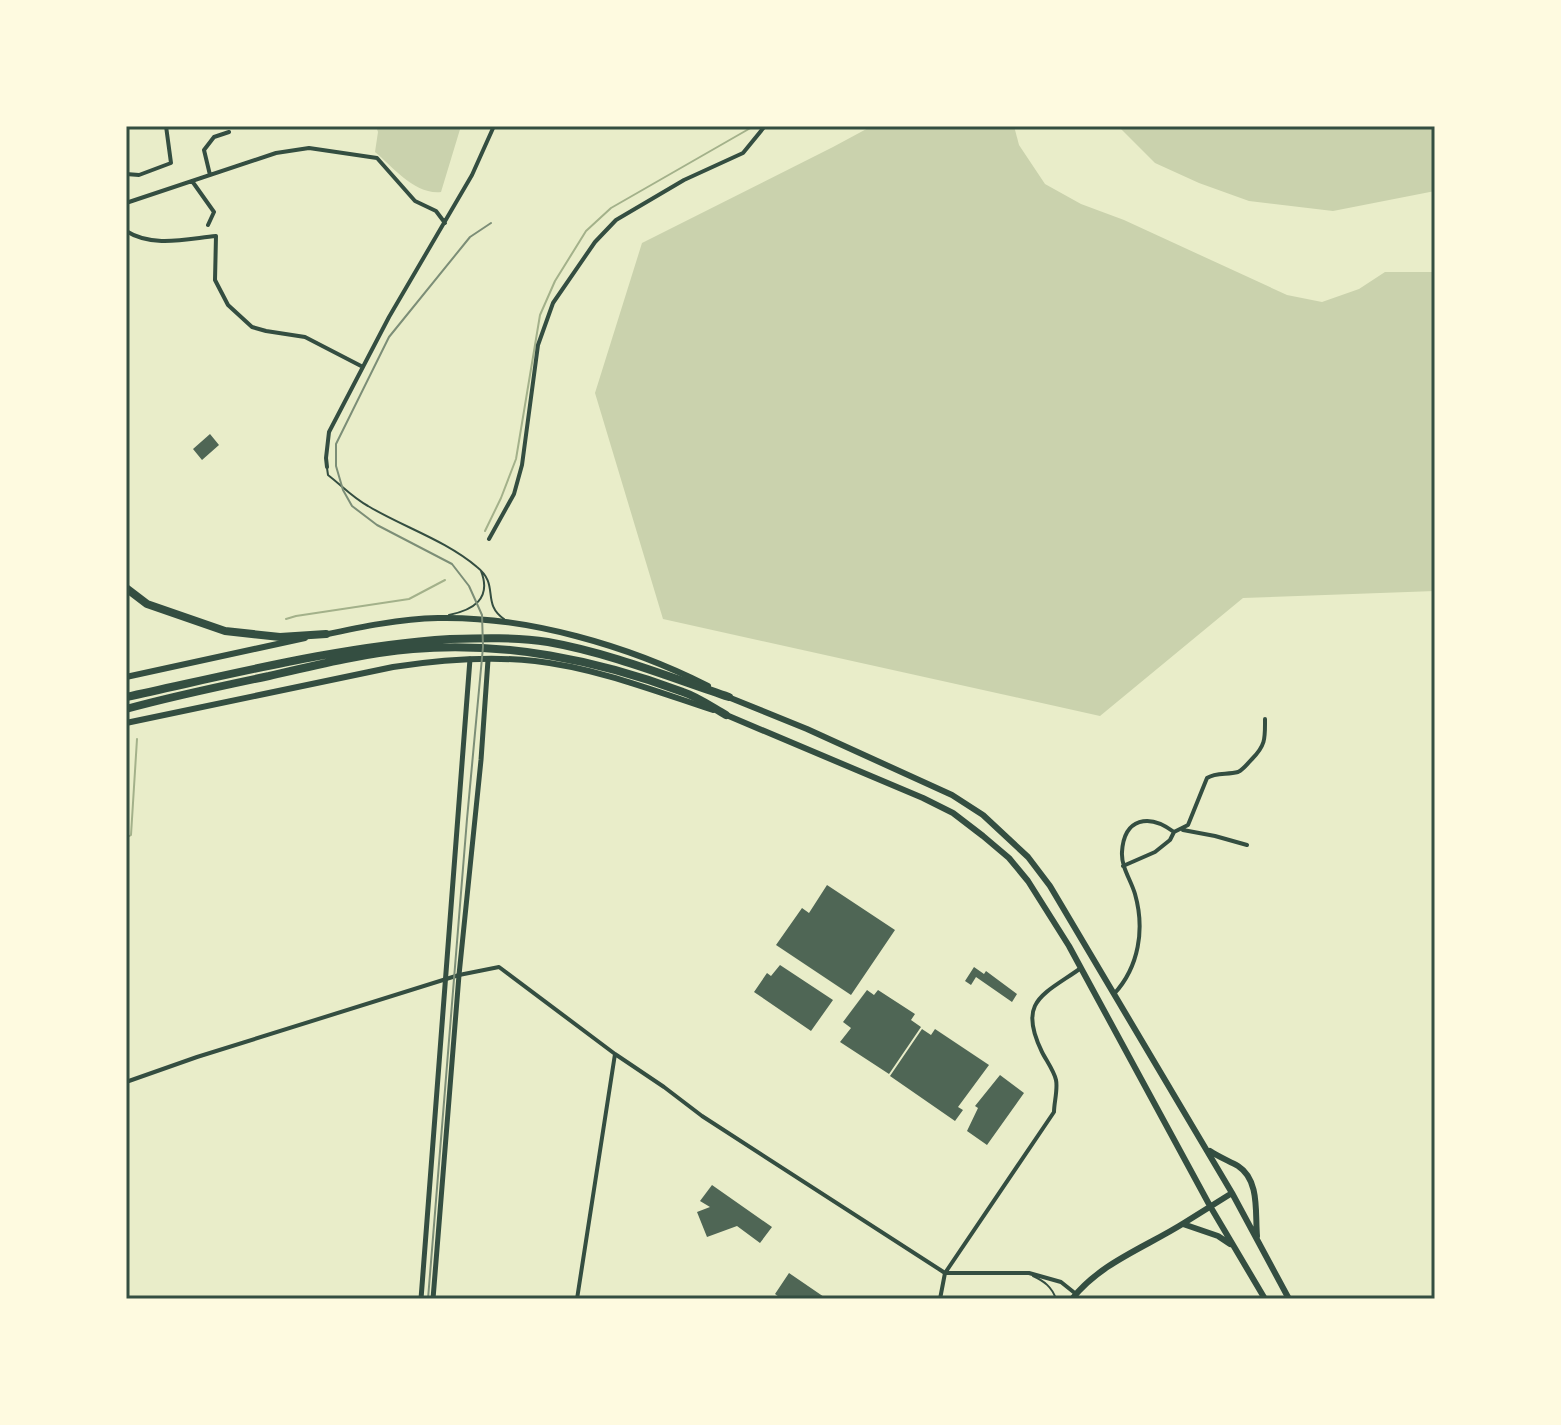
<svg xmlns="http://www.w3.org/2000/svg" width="1561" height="1425" font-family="Figtree,sans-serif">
  <rect width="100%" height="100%" fill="#e9edc9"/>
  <path fill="#cad2ad" d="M 376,126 L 461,126 L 441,192 C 415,195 393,167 375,152 L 378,132 Z
    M 872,126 L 1014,126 L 1019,145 L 1045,184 L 1081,204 L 1124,220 L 1287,295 L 1322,302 L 1359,289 L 1385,272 L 1435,272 L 1435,591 L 1243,598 L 1100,716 L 663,619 L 595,393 L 642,243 L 833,147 Z
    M 1118,126 L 1435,126 L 1435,191 L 1333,211 L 1249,201 L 1199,183 L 1155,163 Z"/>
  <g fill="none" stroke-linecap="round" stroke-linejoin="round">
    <path stroke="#a3b18a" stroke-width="2" d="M 485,531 L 501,498 L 516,459 L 540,315 L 555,281 L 586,231 L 611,208 L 754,126
      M 286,619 L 296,616 L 409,599 L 445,580
      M 126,838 L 131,835 L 137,739"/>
  </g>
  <path fill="#4f6655" d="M 210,434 L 219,445 L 202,460 L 193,449 Z
    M 827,885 L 895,930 L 851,995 L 776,945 L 802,908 L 809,913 Z
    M 780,965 L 833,1000 L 811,1031 L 754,992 L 767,973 L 771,976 Z
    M 974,967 L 984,974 L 986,971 L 1017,994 L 1012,1002 L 976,977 L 971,985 L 965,981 Z
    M 867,990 L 874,995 L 878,990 L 915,1014 L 911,1020 L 921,1027 L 889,1074 L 840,1042 L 851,1028 L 843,1022 Z
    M 922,1029 L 931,1035 L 935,1029 L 989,1065 L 958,1107 L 963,1110 L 955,1121 L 890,1076 Z
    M 1000,1075 L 1024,1093 L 987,1145 L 967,1131 L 978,1108 L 975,1106 Z
    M 712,1185 L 772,1227 L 760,1243 L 737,1226 L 707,1237 L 697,1212 L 710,1207 L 700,1201 Z
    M 789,1273 L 827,1299 L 782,1299 L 775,1294 Z"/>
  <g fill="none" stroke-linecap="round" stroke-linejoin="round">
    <path stroke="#344e41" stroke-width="2" d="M 327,468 L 328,475 C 341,485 353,498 368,506 C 403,527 445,540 477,567 C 500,585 481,603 504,619
      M 449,615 C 473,610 492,599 481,571
      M 1033,1276 C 1044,1281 1052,1287 1056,1299"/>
    <path stroke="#344e41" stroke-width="4" d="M 126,174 L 139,175 L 171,163 L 166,126
      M 210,175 L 204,150 L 214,137 L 229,132
      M 192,181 L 214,212 L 208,225
      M 126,203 L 276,153 L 309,148 L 377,158 L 415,201 L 436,211 L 445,223
      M 126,231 C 153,248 186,239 216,236 L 215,280 L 228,305 L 252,327 L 266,331 L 305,337 L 363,367
      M 327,467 L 326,458 L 329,432 L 389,317 L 472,175 L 494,126
      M 489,539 L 514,494 L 522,465 L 538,345 L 553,303 L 595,242 L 616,220 L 684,180 L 743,153 L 765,126
      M 1183,830 L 1215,836 L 1247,845
      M 1123,866 L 1155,852 L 1170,840 L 1174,832 L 1188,825 L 1207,778 C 1216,772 1227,775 1238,772 C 1244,769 1247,764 1252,759 C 1266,745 1265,738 1265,719
      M 1114,994 C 1139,967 1145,929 1135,894 C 1131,880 1121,867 1122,852 C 1124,818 1149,813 1174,832
      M 126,1082 L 197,1057 L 459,975 L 499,967 L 615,1054 L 664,1087 L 702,1116 L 945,1273 L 1029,1273 L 1061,1282 L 1076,1294
      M 577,1299 L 615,1054
      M 940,1299 L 945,1273 L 1054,1112 C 1054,1103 1058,1089 1056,1080 C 1054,1071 1046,1060 1042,1052 C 1017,1001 1043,995 1081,968"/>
    <path stroke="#344e41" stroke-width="5" d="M 421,1299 L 470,659
      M 433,1299 L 459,975 L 481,760 L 488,660"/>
    <path stroke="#344e41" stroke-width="6" d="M 323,635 C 361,627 399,619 438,618 C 527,616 629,646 708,686
      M 126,677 L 305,638
      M 728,697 L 807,729 L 952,795 L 983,815 L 1028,857 L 1050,886 L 1114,994 L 1232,1193 L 1289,1299
      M 724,714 L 923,798 L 953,813 L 983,836 L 1009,858 L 1028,881 L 1069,946 L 1210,1206 L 1265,1299
      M 126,723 L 393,667 C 439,660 488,656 535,661 C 596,668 655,691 713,710
      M 1210,1151 C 1219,1157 1229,1161 1238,1166 C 1260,1180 1255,1213 1257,1236
      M 1183,1224 L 1218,1236 L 1230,1244
      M 1072,1299 C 1100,1263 1146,1247 1184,1223 C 1200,1213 1216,1203 1232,1193"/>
    <path stroke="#344e41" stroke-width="8" d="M 126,588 L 147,604 L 225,631 L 280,637 L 326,634
      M 126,697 C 233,674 341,646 450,639 C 482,638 516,637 548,642 C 610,653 669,677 729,697
      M 126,709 C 173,696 221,686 269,676 C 316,665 365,653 413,649 C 503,641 598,660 683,692 C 698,697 712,707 726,715"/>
    <path stroke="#7c8e77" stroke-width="2" d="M 428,1299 L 467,819 L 483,647 L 482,615 L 469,586 L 452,564 L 377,525 L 352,506 L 343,490 L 336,466 L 336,444 L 389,337 L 470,237 L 491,223"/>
  </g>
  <rect width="1561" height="1425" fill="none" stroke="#fefae0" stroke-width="256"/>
  <rect x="128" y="128" width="1305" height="1169" fill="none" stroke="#344e41" stroke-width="3"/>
</svg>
